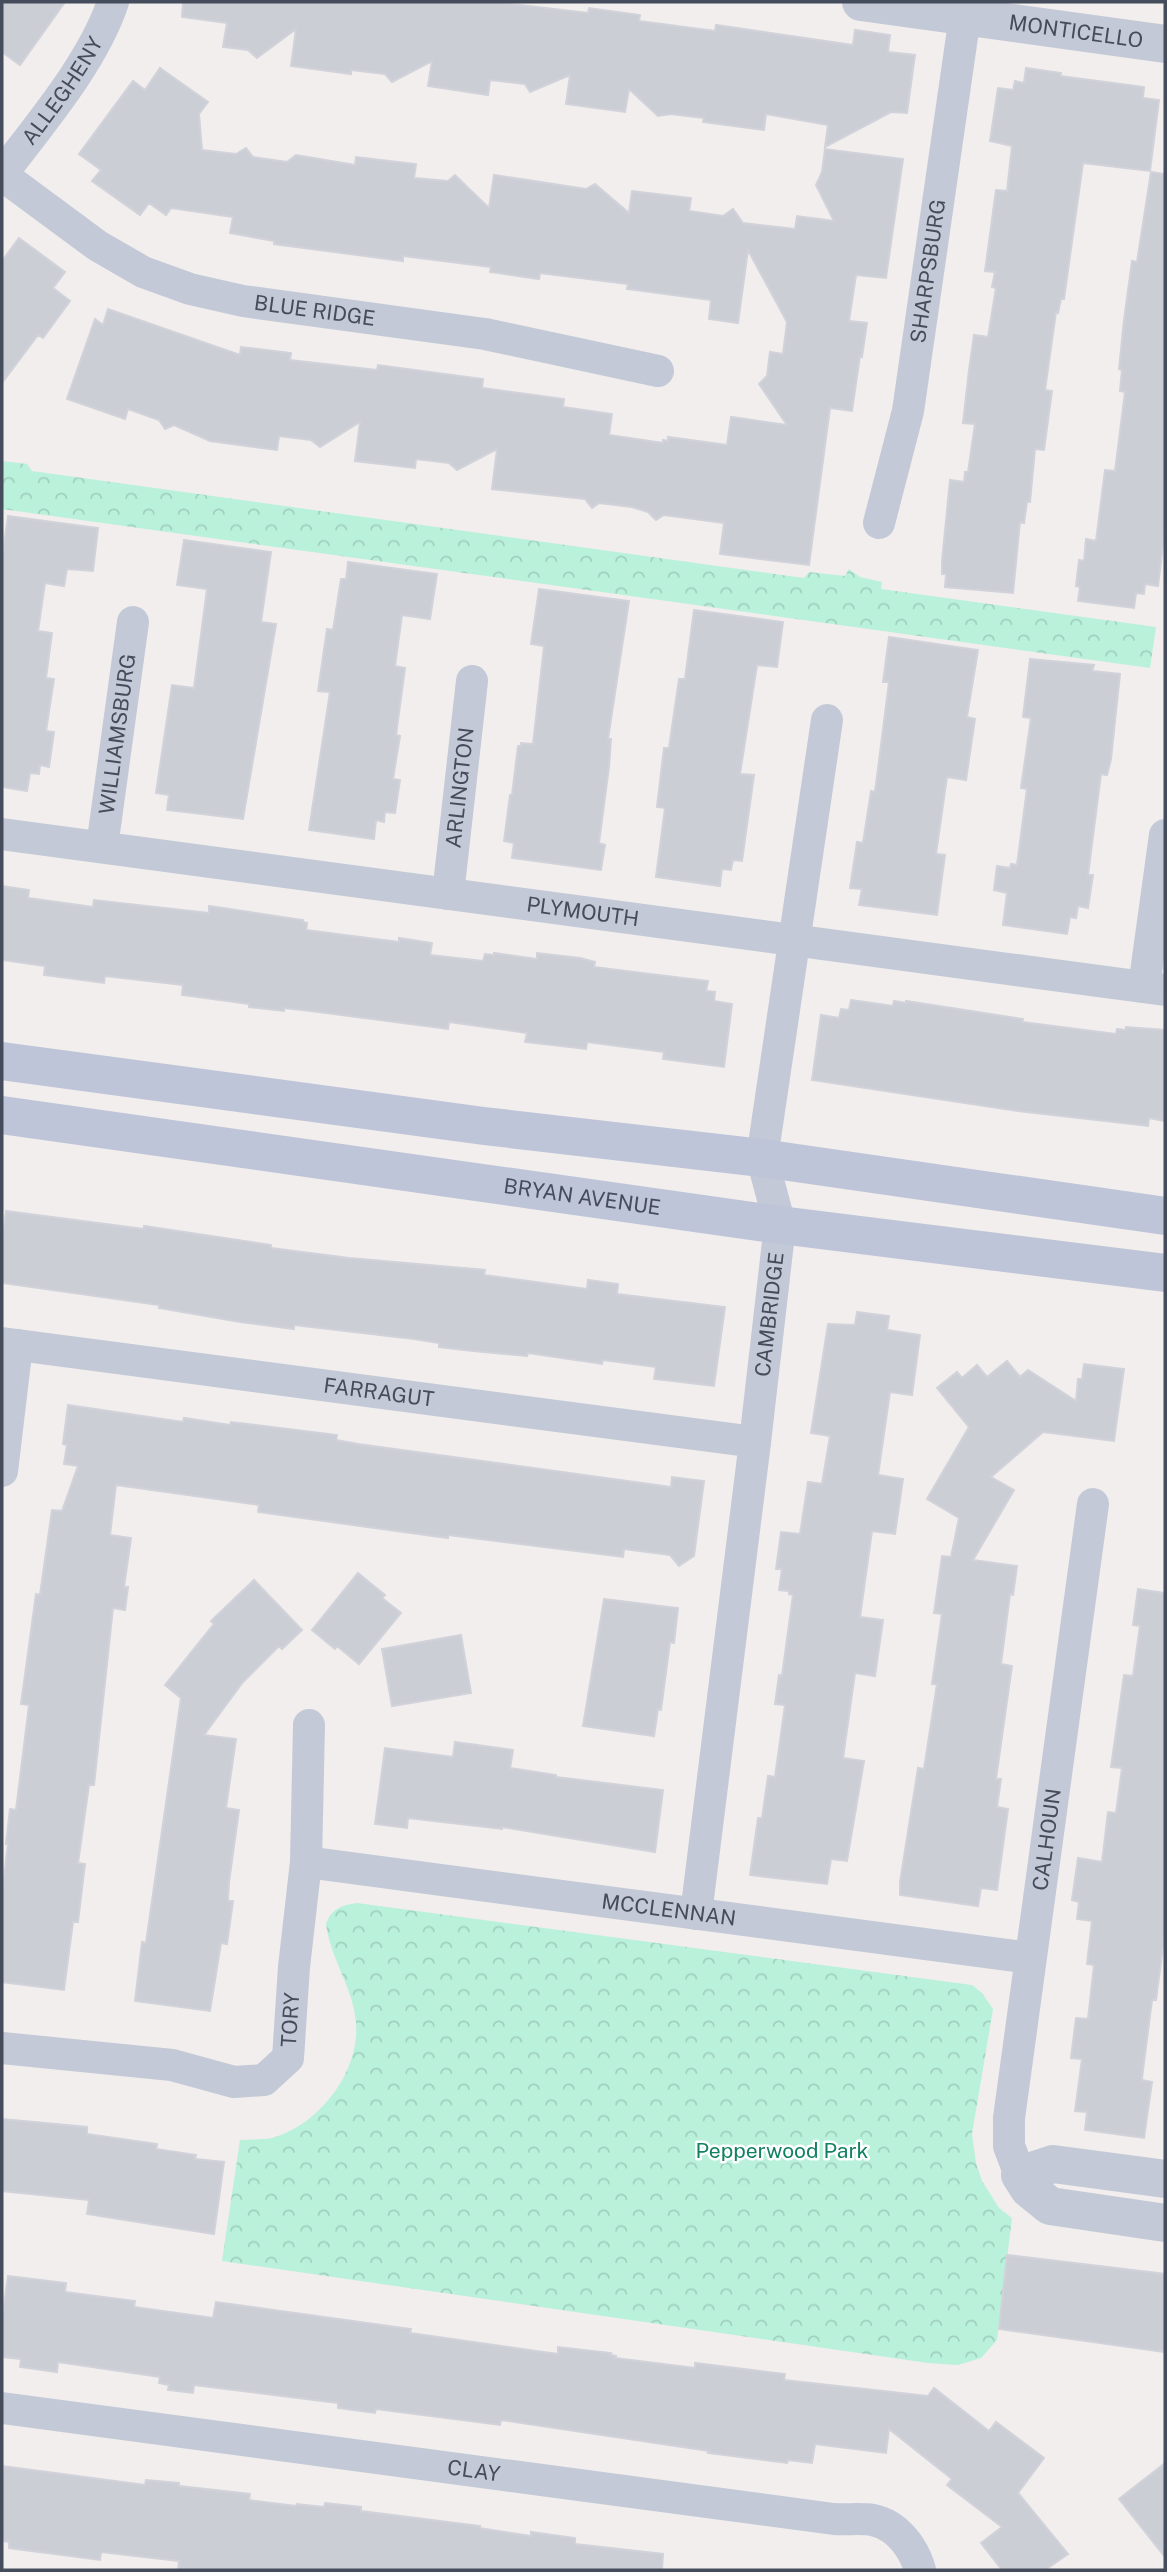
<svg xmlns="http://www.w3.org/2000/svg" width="1167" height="2572" font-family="'Public Sans',sans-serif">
  <defs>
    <pattern id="park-crowns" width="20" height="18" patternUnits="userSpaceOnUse" patternTransform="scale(1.75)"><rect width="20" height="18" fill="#b9f1db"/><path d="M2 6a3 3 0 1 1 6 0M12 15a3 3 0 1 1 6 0" fill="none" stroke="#a0d0be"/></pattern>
  </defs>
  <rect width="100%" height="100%" fill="#f1eeed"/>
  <path fill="url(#park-crowns)" d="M 2,461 L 27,464 L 32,471 L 804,578 L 809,572 L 845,576 L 849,569 L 860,577 L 882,582 L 881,589 L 1156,627 L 1150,668 L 2,509 Z
    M 357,1903 L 972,1985 L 982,1993 L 993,2009 L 972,2134 L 976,2163 L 982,2181 L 999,2208 L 1012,2218 L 997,2340 L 981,2358 L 958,2365 L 928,2363 L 222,2261 L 240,2140 C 250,2139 262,2140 272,2138 C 319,2125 360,2072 356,2023 C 354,1989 330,1958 326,1924 C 331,1909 342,1905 357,1903 Z"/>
  <path fill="#ccced6" stroke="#d1d2da" stroke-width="2" d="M 2,2 L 65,2 L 20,65 L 2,52 Z
    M 183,2 L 495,2 L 588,13 L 589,8 L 640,15 L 639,21 L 715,31 L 716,25 L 853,45 L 855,30 L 890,35 L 888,52 L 915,55 L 907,113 L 891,112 L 825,147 L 828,125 L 766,114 L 764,130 L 703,122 L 704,118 L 671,114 L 658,116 L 629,89 L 625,112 L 566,104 L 570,75 L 530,92 L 525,84 L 490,80 L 488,95 L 428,86 L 432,61 L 392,82 L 385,74 L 351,70 L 351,74 L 291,66 L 296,29 L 257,58 L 248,50 L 223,47 L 227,23 L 182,17 Z
    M 160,68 L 208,102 L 199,114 L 202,150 L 236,154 L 246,148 L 253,157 L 287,162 L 296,155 L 355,165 L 356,157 L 416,164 L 414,178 L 448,181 L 455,175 L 489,208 L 494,175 L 586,189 L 595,184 L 629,213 L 632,191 L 691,198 L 689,211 L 723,216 L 733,209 L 743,223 L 795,229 L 797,216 L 834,221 L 816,185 L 822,172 L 825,149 L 903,159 L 886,278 L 856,275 L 849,321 L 867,323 L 862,357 L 860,356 L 852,411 L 830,408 L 809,565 L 720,554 L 724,523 L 664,515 L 656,520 L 648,512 L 632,507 L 599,503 L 592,508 L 585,499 L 492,489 L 497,449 L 457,470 L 449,463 L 416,459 L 415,468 L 355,461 L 360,422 L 320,447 L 311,440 L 279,436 L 277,450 L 210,441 L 174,425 L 165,429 L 159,420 L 128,409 L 125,419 L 67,399 L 95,319 L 103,325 L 108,309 L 240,355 L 241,347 L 291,353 L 290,360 L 377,370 L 378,365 L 483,379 L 482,388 L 564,399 L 563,407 L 612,414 L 609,435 L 663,443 L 663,440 L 668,441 L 668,437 L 727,445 L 731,417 L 787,425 L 759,384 L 767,376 L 770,352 L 783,354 L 787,322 L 748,250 L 738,323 L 709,319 L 711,300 L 627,289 L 628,284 L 540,273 L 539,279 L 490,272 L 491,267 L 403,256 L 403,261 L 274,244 L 274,241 L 230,233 L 233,217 L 171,208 L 166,215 L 149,203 L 140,215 L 92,181 L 101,170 L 79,154 L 133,81 L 145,90 Z
    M 1026,68 L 1061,73 L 1060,76 L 1144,87 L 1143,98 L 1159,100 L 1150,171 L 1083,163 L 1064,299 L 1061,299 L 1058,313 L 1056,312 L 1045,390 L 1052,391 L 1044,450 L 1035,449 L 1030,502 L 1027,502 L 1024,523 L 1020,522 L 1013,593 L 945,587 L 946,574 L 942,574 L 942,561 L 950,480 L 964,482 L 965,472 L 968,472 L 975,424 L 963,423 L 969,370 L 974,335 L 988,337 L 996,288 L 992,287 L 995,272 L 985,271 L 996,190 L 1007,191 L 1012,146 L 990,141 L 998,88 L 1013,90 L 1015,81 L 1024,83 Z
    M 1151,172 L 1165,174 L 1165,528 L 1158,586 L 1145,584 L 1144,594 L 1136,593 L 1134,608 L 1078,601 L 1080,587 L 1076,586 L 1079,560 L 1084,561 L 1086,539 L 1096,541 L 1105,470 L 1115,471 L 1125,392 L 1120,391 L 1122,370 L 1119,369 L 1124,320 L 1132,261 L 1137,262 Z
    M 19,238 L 65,272 L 53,288 L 70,301 L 43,338 L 38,335 L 2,383 L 2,261 Z
    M 8,516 L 98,528 L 93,571 L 67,569 L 64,586 L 45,583 L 38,631 L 52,633 L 46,678 L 54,679 L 46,731 L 54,732 L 49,767 L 40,765 L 39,774 L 30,773 L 27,791 L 2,787 L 2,558 Z
    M 184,540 L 271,552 L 261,622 L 276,624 L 243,819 L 167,810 L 169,795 L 156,793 L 172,685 L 194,688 L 207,589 L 177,585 Z
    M 348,562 L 437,574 L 430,619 L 402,615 L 395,666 L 405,668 L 396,735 L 400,736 L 393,779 L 400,780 L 395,813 L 385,812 L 384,822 L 376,820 L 374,839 L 309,830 L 330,692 L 318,691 L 327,629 L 333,630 L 341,579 L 346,579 Z
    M 539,589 L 629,601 L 608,739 L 611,739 L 609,767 L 599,843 L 605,845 L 601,870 L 512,858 L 514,843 L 504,841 L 510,795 L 512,795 L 518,746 L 521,746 L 521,743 L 533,744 L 544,646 L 531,644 Z
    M 694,610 L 783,622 L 777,667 L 757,665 L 740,774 L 754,775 L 742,861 L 733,860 L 731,870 L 722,869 L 720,886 L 656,877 L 665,808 L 657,807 L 664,748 L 669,748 L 679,679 L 685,679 Z
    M 889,637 L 978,650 L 967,717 L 975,719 L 966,780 L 947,777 L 936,854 L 945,855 L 937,915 L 859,905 L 862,889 L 850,888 L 857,842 L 863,843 L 871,791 L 875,792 L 889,682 L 883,682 Z
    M 1030,659 L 1094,665 L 1092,671 L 1120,674 L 1111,759 L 1107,775 L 1101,774 L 1088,875 L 1093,875 L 1088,908 L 1078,906 L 1076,918 L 1070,917 L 1067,934 L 1003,925 L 1007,893 L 994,890 L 997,866 L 1010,868 L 1011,864 L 1017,865 L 1027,789 L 1021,788 L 1031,718 L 1023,717 Z
    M 2,886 L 29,890 L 28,898 L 93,907 L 94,900 L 209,913 L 209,906 L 303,920 L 303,922 L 307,923 L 306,930 L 399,942 L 399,938 L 432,943 L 430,955 L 483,961 L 485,954 L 494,955 L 494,953 L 537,959 L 537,953 L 580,958 L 595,962 L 594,967 L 708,981 L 706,991 L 715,992 L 714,1001 L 732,1004 L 724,1067 L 663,1059 L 664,1052 L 587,1042 L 586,1049 L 525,1042 L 527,1033 L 449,1022 L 448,1029 L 311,1011 L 284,1008 L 284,1011 L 249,1007 L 249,1004 L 182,995 L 183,985 L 105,976 L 104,983 L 44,975 L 45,966 L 2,960 Z
    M 851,1000 L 893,1006 L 894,1001 L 906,1003 L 906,1001 L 1023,1019 L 1022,1022 L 1116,1034 L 1117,1029 L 1126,1030 L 1126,1027 L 1165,1030 L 1165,1121 L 1149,1118 L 1148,1126 L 1018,1111 L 812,1080 L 821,1015 L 839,1018 L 841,1009 L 849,1010 Z
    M 6,1211 L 144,1229 L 144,1226 L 271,1245 L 271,1248 L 349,1258 L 485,1270 L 484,1275 L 587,1289 L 588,1280 L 618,1284 L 617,1294 L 725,1307 L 714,1386 L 654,1379 L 656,1367 L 603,1360 L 602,1364 L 528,1353 L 527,1356 L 473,1351 L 439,1347 L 439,1343 L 414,1339 L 294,1325 L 294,1329 L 240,1322 L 159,1308 L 159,1305 L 2,1283 L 2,1241 Z
    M 857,1312 L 889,1316 L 887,1330 L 920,1335 L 912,1395 L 890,1392 L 878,1475 L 903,1479 L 895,1534 L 872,1531 L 860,1617 L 883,1620 L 875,1676 L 855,1673 L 843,1758 L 864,1761 L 847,1861 L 831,1859 L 827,1884 L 750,1875 L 758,1818 L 762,1818 L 768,1776 L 775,1777 L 785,1705 L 775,1704 L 779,1675 L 782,1676 L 793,1595 L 789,1594 L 789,1591 L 779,1590 L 782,1569 L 776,1569 L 781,1532 L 800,1534 L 808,1482 L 822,1484 L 830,1436 L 811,1433 L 828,1324 L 855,1325 Z
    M 1007,1361 L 1020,1377 L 1028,1370 L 1076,1401 L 1078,1379 L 1082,1379 L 1084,1364 L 1124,1369 L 1114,1441 L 1043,1432 L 991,1477 L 1014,1490 L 973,1560 L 1017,1566 L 1013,1595 L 1010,1594 L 1001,1664 L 1012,1666 L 996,1779 L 1001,1779 L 997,1807 L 1008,1809 L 997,1890 L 981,1888 L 978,1906 L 900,1895 L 900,1882 L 918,1768 L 924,1769 L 937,1684 L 932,1684 L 942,1614 L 934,1613 L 942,1556 L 951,1557 L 959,1518 L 927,1499 L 969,1427 L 937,1388 L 957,1372 L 962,1378 L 977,1365 L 987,1377 Z
    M 68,1405 L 183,1422 L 184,1418 L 230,1425 L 231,1422 L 337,1435 L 336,1440 L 358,1444 L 671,1487 L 672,1477 L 704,1481 L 694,1556 L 679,1566 L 670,1555 L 624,1549 L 623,1557 L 448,1535 L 448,1538 L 258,1512 L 259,1505 L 116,1485 L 110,1535 L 131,1538 L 124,1587 L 128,1587 L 125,1610 L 113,1608 L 94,1785 L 89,1785 L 78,1863 L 85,1864 L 78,1922 L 73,1922 L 64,1990 L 2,1982 L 2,1894 L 8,1844 L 6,1844 L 10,1809 L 16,1810 L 29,1705 L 21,1704 L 36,1594 L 40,1595 L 52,1510 L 62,1511 L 78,1466 L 64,1464 L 67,1445 L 63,1444 Z
    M 358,1573 L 385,1595 L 382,1598 L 401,1613 L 359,1664 L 337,1646 L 335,1649 L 312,1630 Z
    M 254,1580 L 302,1630 L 282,1649 L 279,1646 L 243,1682 L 204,1735 L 236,1739 L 226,1808 L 239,1810 L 229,1882 L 228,1901 L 233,1901 L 227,1944 L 221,1943 L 210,2011 L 135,2001 L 142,1942 L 146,1943 L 181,1698 L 165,1685 L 214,1624 L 211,1621 Z
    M 1138,1589 L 1165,1593 L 1165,1931 L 1156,2000 L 1152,2000 L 1142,2078 L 1142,2080 L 1152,2082 L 1144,2138 L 1085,2130 L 1087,2112 L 1075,2111 L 1082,2059 L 1071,2058 L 1076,2018 L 1088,2019 L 1094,1965 L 1087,1964 L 1092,1921 L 1077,1919 L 1079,1902 L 1072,1900 L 1078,1858 L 1102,1862 L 1108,1812 L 1116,1813 L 1122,1768 L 1111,1767 L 1124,1675 L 1133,1676 L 1140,1626 L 1133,1625 Z
    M 604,1599 L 678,1608 L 674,1643 L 670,1642 L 661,1710 L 658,1709 L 654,1736 L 583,1726 Z
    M 461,1635 L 471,1693 L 392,1706 L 382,1649 Z
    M 455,1742 L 513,1750 L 510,1768 L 556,1775 L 556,1777 L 663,1790 L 655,1852 L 502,1827 L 502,1829 L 408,1818 L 407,1828 L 375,1824 L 385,1748 L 453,1757 Z
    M 2,2119 L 87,2127 L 87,2134 L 157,2144 L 156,2149 L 196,2155 L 195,2159 L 224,2162 L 214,2234 L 87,2214 L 89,2200 L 2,2191 Z
    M 1007,2255 L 1165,2274 L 1165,2352 L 999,2329 Z
    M 8,2276 L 66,2283 L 65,2292 L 135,2301 L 134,2307 L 213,2318 L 216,2302 L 411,2329 L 410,2333 L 558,2354 L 558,2347 L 611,2353 L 610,2355 L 616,2356 L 615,2358 L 695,2368 L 695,2363 L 785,2374 L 784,2380 L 928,2396 L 934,2388 L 989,2431 L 996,2422 L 1044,2458 L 1018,2493 L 1068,2554 L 1045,2570 L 1002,2570 L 981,2543 L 1002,2527 L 947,2485 L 952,2479 L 889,2429 L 886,2453 L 815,2444 L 812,2463 L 788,2460 L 787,2463 L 708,2453 L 709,2451 L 501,2420 L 500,2425 L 376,2409 L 375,2413 L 338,2408 L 338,2403 L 194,2385 L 193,2393 L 168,2390 L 169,2385 L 159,2383 L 160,2377 L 58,2362 L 57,2372 L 20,2367 L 21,2359 L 2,2357 L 2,2319 Z
    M 1165,2463 L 1165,2557 L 1119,2499 Z
    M 2,2466 L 145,2485 L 146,2480 L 179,2483 L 179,2486 L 250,2494 L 249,2500 L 296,2506 L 297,2504 L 324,2507 L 325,2503 L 361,2507 L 361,2511 L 480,2526 L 479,2528 L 531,2536 L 531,2532 L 575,2538 L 575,2544 L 663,2554 L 662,2570 L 178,2570 L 179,2561 L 101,2552 L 100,2560 L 9,2548 L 9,2542 L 2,2541 Z"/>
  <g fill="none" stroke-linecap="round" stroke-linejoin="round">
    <g stroke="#c3c9d6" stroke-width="32">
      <path id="s1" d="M 2,174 C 40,124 93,62 113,2"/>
      <path id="s2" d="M 2,175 L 98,246 L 143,272 L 190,289 L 243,301 L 485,334 L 658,371"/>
      <path id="s3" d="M 879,523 L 908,411 L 965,16"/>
      <path id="s4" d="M 2,834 L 1165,990"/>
      <path id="s5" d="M 102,847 L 133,622"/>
      <path id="s6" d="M 448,894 L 472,681"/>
      <path d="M 1144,987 L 1165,835"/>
      <path id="s7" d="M 2,1343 L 755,1442"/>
      <path d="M 2,1471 L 17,1345"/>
      <path id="s8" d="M 306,1862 L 1030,1958"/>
      <path id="s9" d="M 696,1914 L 755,1442 L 780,1225 L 762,1158 L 827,720"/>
      <path id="s10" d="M 2,2048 L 172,2065 L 234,2082 L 264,2080 L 288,2058 L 294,1967 L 306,1862 L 309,1725"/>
      <path id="s11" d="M 1020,2175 L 1009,2146 L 1009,2118 L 1093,1504"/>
      <path id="s12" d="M 2,2408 L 834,2519 C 846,2520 861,2518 873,2520 C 897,2525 914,2548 920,2570"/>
    </g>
    <g stroke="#c3c9d6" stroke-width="38">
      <path id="s13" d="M 861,2 L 1165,44"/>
      <path d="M 1165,2179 L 1053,2164 L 1020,2175 L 1029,2189 L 1050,2206 L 1165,2223"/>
    </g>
    <g stroke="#bfc5d8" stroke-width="38">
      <path d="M 2,1061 L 484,1126 L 762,1158 L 1165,1216"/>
      <path id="s14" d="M 2,1115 L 780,1225 L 1165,1273"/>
    </g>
  </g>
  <g text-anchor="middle" stroke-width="5" stroke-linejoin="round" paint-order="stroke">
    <g font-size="21" fill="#454c5c" stroke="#fff">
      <text dy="7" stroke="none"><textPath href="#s13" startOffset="217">MONTICELLO</textPath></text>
      <text dy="7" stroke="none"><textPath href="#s1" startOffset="103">ALLEGHENY</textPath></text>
      <text dy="7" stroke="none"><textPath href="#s3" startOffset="257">SHARPSBURG</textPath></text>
      <text dy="7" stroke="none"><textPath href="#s2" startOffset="348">BLUE RIDGE</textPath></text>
      <text dy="7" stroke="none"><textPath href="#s5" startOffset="114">WILLIAMSBURG</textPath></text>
      <text dy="7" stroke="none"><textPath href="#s6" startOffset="107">ARLINGTON</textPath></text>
      <text dy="7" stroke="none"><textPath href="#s4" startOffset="586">PLYMOUTH</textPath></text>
      <text dy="7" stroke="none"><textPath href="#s14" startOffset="586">BRYAN AVENUE</textPath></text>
      <text dy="7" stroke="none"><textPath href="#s9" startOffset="604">CAMBRIDGE</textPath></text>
      <text dy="7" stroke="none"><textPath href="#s7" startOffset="380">FARRAGUT</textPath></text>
      <text dy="7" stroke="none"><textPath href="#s11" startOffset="340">CALHOUN</textPath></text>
      <text dy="7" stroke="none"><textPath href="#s8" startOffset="366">MCCLENNAN</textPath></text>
      <text dy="7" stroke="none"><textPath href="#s10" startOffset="336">TORY</textPath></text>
      <text dy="7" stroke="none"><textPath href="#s12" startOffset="476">CLAY</textPath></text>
    </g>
    <g font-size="21" fill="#128162" stroke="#fff">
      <text x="782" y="2158">Pepperwood Park</text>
    </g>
  </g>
  <rect width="1167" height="2572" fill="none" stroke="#454c5c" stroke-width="7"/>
</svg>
